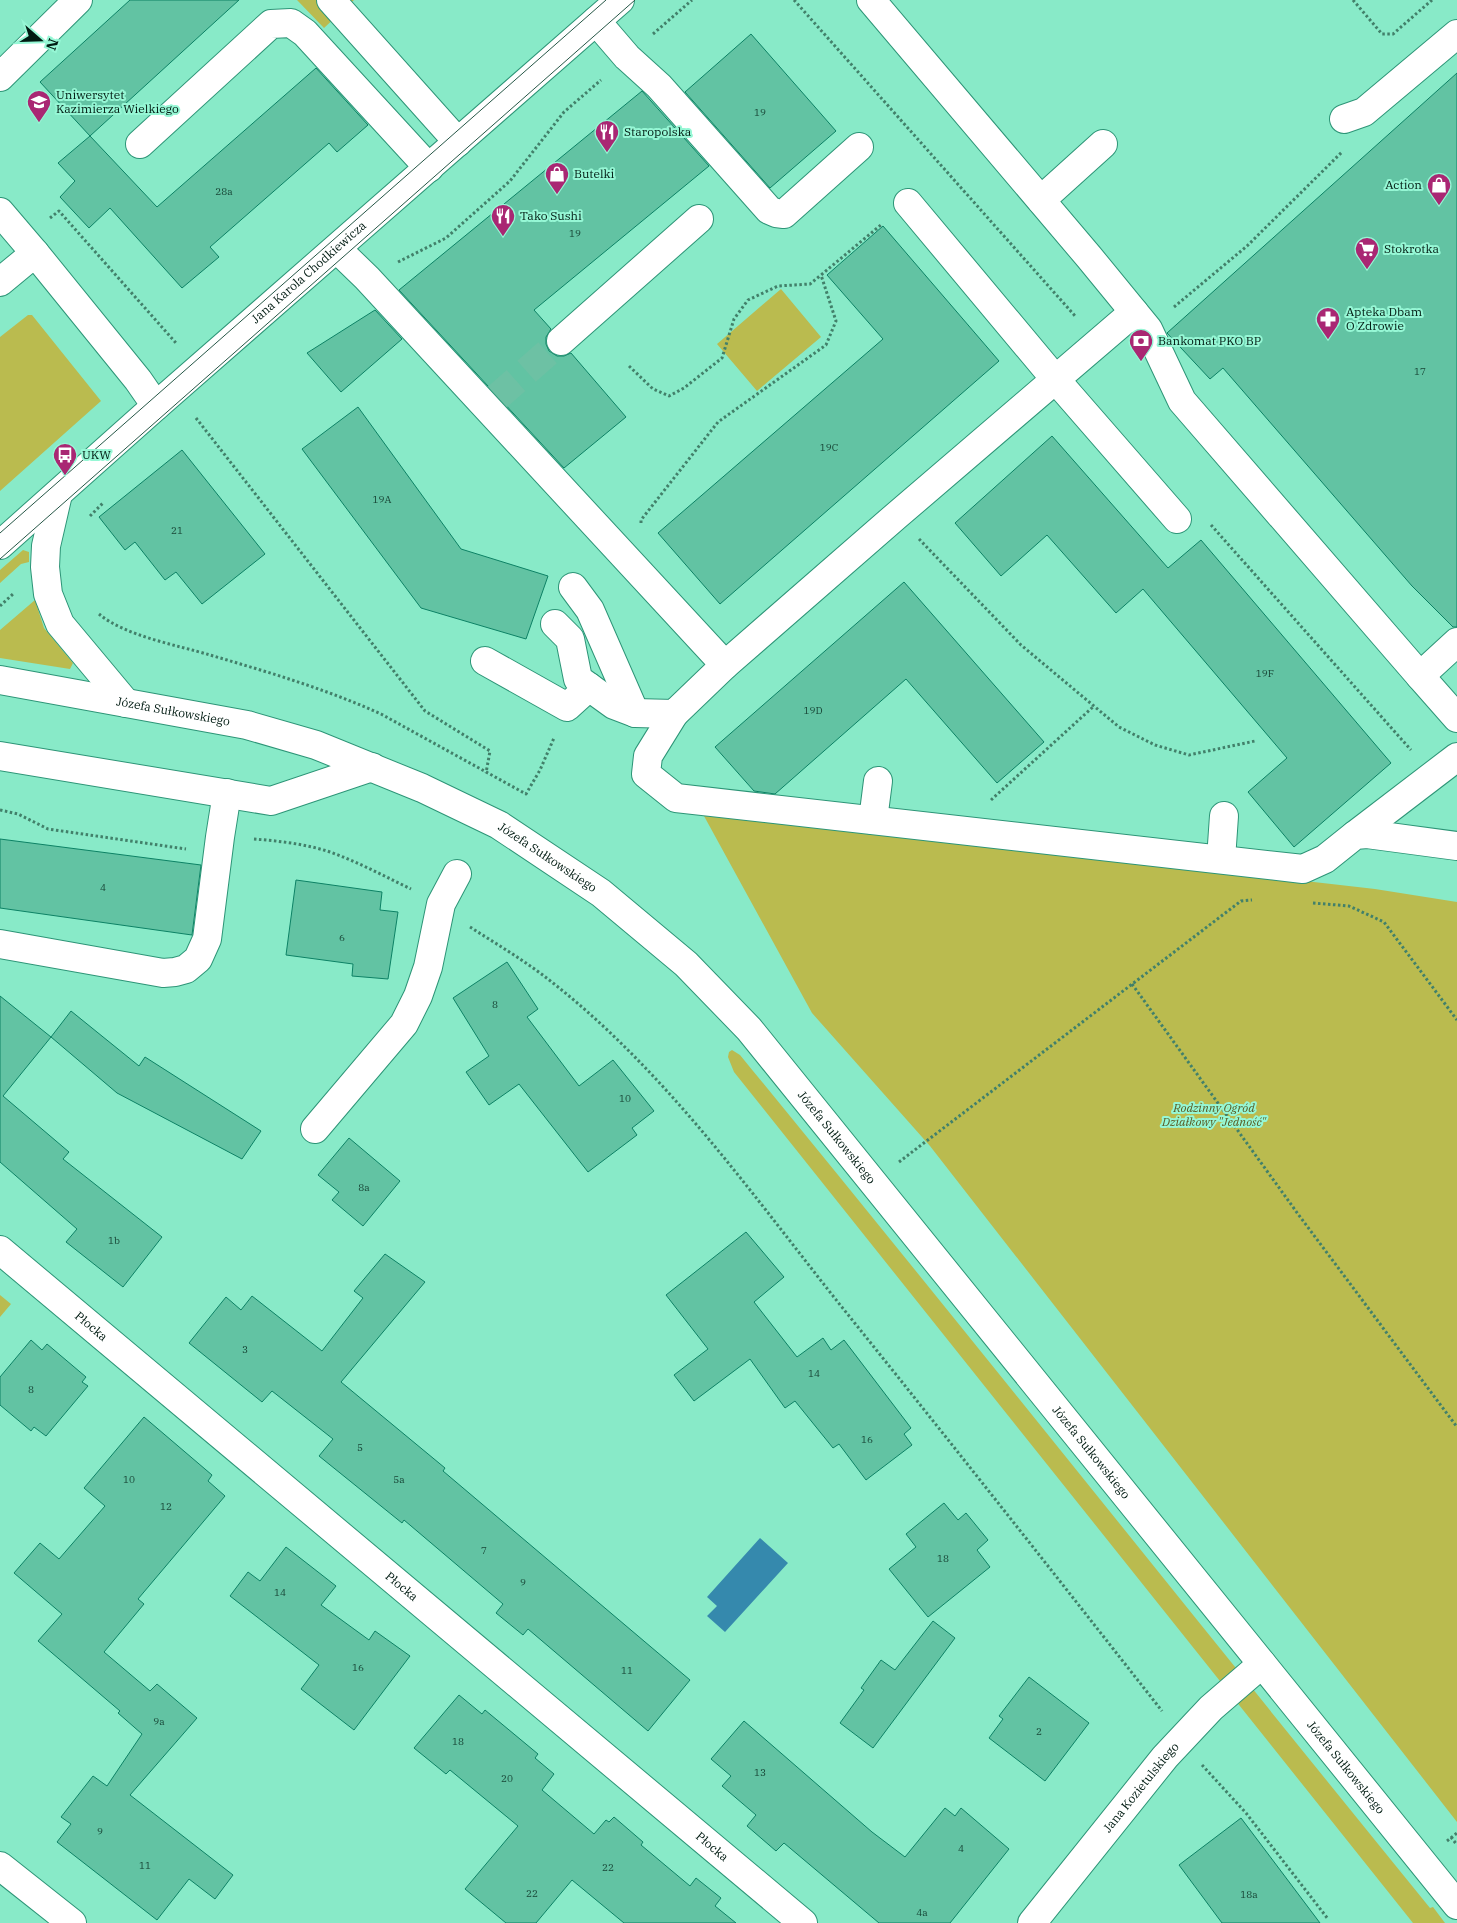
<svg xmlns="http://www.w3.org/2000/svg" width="1457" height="1923" font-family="'IBM Plex Serif',serif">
  <rect width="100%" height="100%" fill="#88eac8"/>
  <path fill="#babb4f" d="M 297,0 L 354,0 L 324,28 Z
    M 781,289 L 821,337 L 757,391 L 717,344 Z
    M 28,315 L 32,315 L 101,401 L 0,491 L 0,337 Z
    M 23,550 L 29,552 L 29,562 L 21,564 L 0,583 L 0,570 Z
    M 35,600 L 44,628 L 73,663 L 70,669 L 0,658 L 0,630 Z
    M 704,816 L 904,835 L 1375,889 L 1457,902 L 1457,1822 L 930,1146 L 812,1013 Z
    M 732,1050 L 740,1055 C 972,1338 1199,1624 1430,1908 L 1433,1907 L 1445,1923 L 1413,1923 L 734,1072 L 728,1057 L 729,1052 Z
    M 0,1295 L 11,1304 L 0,1317 Z"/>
  <path fill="#3589ad" d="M 760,1538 L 788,1563 L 725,1632 L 707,1616 L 717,1606 L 707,1597 Z"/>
  <path fill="#62c3a3" stroke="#0d8265" d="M 130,0 L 239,0 L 90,136 L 40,82 Z
    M 751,34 L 836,131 L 770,188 L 685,92 Z
    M 316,68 L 368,125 L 337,152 L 329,143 L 210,247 L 219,257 L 182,288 L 110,208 L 89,228 L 60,197 L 75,181 L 58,163 L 90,136 L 157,207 Z
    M 1457,73 L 1457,627 L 1453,627 L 1412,586 L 1223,368 L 1210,379 L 1167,333 Z
    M 642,91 L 709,166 L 534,310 L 551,329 L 546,337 L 546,344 L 549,351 L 557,356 L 564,356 L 571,353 L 626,417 L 564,468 L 399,290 Z
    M 883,226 L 999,361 L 720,604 L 658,533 L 883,339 L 827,275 Z
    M 375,310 L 402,339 L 341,392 L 307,353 Z
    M 358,407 L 461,549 L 548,576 L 526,639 L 421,608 L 302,449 Z
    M 1052,436 L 1168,568 L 1201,540 L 1391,763 L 1294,847 L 1248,792 L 1287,758 L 1143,589 L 1116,613 L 1047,535 L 1001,576 L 955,523 Z
    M 182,450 L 265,554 L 202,604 L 176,572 L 165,580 L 135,542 L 125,550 L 99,517 Z
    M 904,582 L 1044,742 L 997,783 L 906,679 L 775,794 L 754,791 L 715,747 Z
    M 0,839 L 201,865 L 192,935 L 0,908 Z
    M 296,880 L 382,892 L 380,910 L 398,912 L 388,979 L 352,976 L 353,964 L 286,955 Z
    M 507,962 L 538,1009 L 527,1017 L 579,1086 L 613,1060 L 654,1111 L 632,1128 L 637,1135 L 588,1172 L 519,1084 L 489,1105 L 466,1072 L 489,1056 L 453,998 Z
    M 0,996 L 51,1037 L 3,1096 L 69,1152 L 63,1159 L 162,1237 L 123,1287 L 66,1242 L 77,1229 L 0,1162 Z
    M 71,1011 L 139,1066 L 145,1057 L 261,1131 L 242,1159 L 117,1093 L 51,1037 Z
    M 349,1138 L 400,1181 L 363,1226 L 332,1200 L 339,1192 L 318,1175 Z
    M 746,1232 L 784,1277 L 754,1302 L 797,1357 L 823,1338 L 831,1350 L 844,1340 L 911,1428 L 904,1434 L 912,1445 L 866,1480 L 839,1444 L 833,1448 L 795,1401 L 785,1408 L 750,1359 L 694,1401 L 674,1375 L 708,1349 L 666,1295 Z
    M 385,1254 L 425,1282 L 341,1382 L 445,1468 L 443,1471 L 690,1680 L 648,1731 L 528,1629 L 523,1635 L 496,1613 L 503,1604 L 404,1520 L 402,1523 L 319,1456 L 333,1439 L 272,1391 L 262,1402 L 189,1343 L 226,1297 L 241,1310 L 252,1296 L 322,1351 L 363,1298 L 354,1291 Z
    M 31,1340 L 42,1350 L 47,1344 L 86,1377 L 82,1382 L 88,1386 L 46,1436 L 34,1427 L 31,1431 L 0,1405 L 0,1377 Z
    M 144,1417 L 212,1475 L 208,1481 L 225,1496 L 138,1599 L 144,1604 L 104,1652 L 150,1691 L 157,1684 L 197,1718 L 130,1795 L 233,1875 L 215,1899 L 189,1879 L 157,1920 L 57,1842 L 71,1824 L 61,1817 L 93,1776 L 107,1786 L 142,1734 L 118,1713 L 120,1711 L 38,1641 L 62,1614 L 14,1573 L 40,1543 L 59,1559 L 105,1506 L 84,1488 Z
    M 944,1503 L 958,1520 L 966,1513 L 988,1540 L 977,1550 L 990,1567 L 928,1617 L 889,1569 L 916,1547 L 906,1534 Z
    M 286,1547 L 336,1586 L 321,1605 L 369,1640 L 375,1631 L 410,1656 L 354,1730 L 301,1689 L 319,1665 L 230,1596 L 248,1572 L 260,1581 Z
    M 933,1621 L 955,1638 L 873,1748 L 840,1723 L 864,1690 L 861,1688 L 881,1660 L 895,1670 Z
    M 1029,1677 L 1089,1723 L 1045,1781 L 989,1738 L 1003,1719 L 999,1716 Z
    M 459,1695 L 482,1714 L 485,1710 L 538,1754 L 535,1758 L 554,1774 L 542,1790 L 594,1834 L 606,1820 L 609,1822 L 614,1817 L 643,1842 L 641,1845 L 690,1886 L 696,1878 L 721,1898 L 715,1906 L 736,1923 L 624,1923 L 572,1880 L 536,1923 L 506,1923 L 465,1889 L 518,1826 L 450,1770 L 446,1774 L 414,1748 Z
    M 744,1721 L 872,1832 L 905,1857 L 945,1808 L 955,1816 L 961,1808 L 1009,1849 L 950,1923 L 879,1923 L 784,1843 L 776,1851 L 747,1826 L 756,1815 L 722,1786 L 731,1776 L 711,1759 Z
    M 1241,1818 L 1320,1923 L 1222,1923 L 1179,1865 Z"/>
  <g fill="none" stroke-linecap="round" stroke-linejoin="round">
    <path stroke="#6dc1a4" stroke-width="28" stroke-dasharray="28 14" stroke-linecap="butt" d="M 495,399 L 561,341"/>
    <g stroke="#2d9577" stroke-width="30">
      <g id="minor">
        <path d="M 331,0 L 458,142"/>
        <path d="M 871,0 L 1089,257 L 1148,329 L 1182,401 L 1420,676 L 1457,642"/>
        <path d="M 596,21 L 627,57 L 659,86 L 769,210 L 776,213 L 784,214 L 859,147"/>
        <path d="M 0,77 L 78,0"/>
        <path d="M 1344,119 L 1364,112 L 1457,34"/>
        <path d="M 140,144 L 271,24 L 291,23 L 305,33 L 429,168"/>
        <path d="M 1041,200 L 1103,144"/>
        <path d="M 908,203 L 1056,380 L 1177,519"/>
        <path d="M 0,212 L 35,253"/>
        <path d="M 337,249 L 367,278 L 725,665 L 896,516 L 1134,312"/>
        <path d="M 0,282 L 35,253 L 138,380 L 156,406"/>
        <path d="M 561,341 L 699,219"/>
        <path d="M 58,494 L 46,546 L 45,567 L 48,594 L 60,624 L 126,703"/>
        <path id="s1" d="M 0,545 L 156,406 L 620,0"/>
        <path d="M 573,587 L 590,610 L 635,713"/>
        <path d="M 555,624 L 570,639 L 578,679 L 614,705 L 635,713 L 674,714 L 725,665"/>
        <path d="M 485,661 L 567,707 L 589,687"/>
        <path d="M 1420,676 L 1457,718"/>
        <path d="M 674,714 L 648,756 L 646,774 L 676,798 L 1303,869 L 1325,859 L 1355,835 L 1367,834 L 1457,846"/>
        <path d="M 873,820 L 878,781"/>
        <path d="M 1355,835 L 1457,757"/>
        <path d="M 1221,859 L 1224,816"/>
        <path d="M 0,944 L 163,973 L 175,972 L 186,969 L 198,959 L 207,939 L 220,837 L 227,793"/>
        <path d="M 315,1129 L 404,1024 L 418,996 L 428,967 L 441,904 L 457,874"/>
        <path id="s2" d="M 0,1250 L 803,1923"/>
        <path d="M 0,1866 L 72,1923"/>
        <path id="s3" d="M 1032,1923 L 1165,1757 L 1211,1708 L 1262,1664"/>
      </g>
    </g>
    <g stroke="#2d9577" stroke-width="30">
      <g id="major">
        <path id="s4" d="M 0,680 L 247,725 L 316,745 L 422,788 L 499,825 L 601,893 L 686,964 L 749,1029 L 1457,1905"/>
        <path d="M 0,756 L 271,801 L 372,767"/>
      </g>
    </g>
    <path stroke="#42806a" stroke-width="3" stroke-dasharray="2.5 2.5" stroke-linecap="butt" d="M 794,0 L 1076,317
      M 1353,0 L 1382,34 L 1393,34 L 1432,0
      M 653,34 L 692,0
      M 50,218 L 59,211 L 176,343
      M 398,262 L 446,238 L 510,181 L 564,112 L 601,80
      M 1174,307 L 1247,246 L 1342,152
      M 629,366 L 653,389 L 669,396 L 684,388 L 722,358 L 734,319 L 748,300 L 778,286 L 810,284 L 821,275
      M 196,418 L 425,711 L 490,751 L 486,773
      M 90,516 L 103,503
      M 641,523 L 641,520 L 718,422 L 826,345 L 836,321 L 821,275 L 882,224
      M 1211,525 L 1411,750
      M 919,539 L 1021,645 L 1119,727 L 1155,745 L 1189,755 L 1255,741
      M 0,606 L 13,594
      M 99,614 C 125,636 177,645 210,655 C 268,672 326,689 381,714 L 526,794 L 540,770 L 554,738
      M 991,800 L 1094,706
      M 0,810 L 18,814 L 48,829 L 186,849
      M 254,839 C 279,841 306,844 330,852 C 358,862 384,876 411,889
      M 1313,903 L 1349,906 L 1384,922 L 1457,1020
      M 470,927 C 498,945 527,962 553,983 C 667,1073 751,1193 841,1306 C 949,1440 1056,1576 1162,1711
      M 1132,984 L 1298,1214 L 1457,1427
      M 899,1162 L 1241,901 L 1252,900
      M 1202,1765 L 1246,1813 L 1328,1919
      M 1451,1837 L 1457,1845
      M 1447,1841 L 1457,1833"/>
    <use href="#minor" stroke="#fff" stroke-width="28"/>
    <use href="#major" stroke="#fff" stroke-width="28"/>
    <path stroke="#275747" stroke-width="1" d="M 0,533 L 606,0
      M 0,559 L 635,0"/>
  </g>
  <defs>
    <g id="university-pin" transform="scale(1.25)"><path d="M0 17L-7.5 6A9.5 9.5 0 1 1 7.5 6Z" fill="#a92773" stroke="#96f7d5"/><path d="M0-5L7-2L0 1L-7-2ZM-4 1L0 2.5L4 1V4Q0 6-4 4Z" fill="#fff"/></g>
    <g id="restaurant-pin" transform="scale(1.25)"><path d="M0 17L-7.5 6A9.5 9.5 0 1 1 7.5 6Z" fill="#a92773" stroke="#96f7d5"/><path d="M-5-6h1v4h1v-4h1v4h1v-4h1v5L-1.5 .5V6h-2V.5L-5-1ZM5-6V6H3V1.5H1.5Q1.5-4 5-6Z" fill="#fff"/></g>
    <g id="shop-pin" transform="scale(1.25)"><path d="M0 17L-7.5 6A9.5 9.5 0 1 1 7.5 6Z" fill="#a92773" stroke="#96f7d5"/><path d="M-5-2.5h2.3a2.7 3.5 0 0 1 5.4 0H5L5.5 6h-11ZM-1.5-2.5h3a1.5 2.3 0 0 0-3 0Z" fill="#fff"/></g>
    <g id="supermarket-pin" transform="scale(1.25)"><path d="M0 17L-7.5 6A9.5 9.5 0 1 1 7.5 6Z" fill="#a92773" stroke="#96f7d5"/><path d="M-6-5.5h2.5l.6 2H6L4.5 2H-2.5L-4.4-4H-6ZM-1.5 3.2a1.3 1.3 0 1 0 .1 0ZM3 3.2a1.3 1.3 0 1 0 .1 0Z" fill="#fff"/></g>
    <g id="pharmacy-pin" transform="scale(1.25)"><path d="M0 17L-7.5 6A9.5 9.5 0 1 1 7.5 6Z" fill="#a92773" stroke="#96f7d5"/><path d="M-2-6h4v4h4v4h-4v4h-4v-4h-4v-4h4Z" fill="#fff"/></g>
    <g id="bank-pin" transform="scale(1.25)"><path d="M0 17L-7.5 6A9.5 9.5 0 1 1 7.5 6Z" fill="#a92773" stroke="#96f7d5"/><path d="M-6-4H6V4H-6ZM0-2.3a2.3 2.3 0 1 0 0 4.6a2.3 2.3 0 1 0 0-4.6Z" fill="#fff"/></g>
    <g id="bus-pin" transform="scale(1.25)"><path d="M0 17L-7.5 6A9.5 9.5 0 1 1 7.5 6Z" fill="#a92773" stroke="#96f7d5"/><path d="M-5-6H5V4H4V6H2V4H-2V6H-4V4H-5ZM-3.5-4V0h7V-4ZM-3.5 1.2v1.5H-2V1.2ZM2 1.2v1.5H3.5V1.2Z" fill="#fff"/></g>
  </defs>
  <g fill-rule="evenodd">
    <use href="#university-pin" x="39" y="102"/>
    <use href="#restaurant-pin" x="607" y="132"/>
    <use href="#shop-pin" x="557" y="174"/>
    <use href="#shop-pin" x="1439" y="185"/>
    <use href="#restaurant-pin" x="503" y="216"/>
    <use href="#supermarket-pin" x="1367" y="249"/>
    <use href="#pharmacy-pin" x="1328" y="319"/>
    <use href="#bank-pin" x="1141" y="341"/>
    <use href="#bus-pin" x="65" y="455"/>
  </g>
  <g text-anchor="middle" stroke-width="4" stroke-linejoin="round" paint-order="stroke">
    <g font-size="10" fill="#184536">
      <text x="760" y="116">19</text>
      <text x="224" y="195">28a</text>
      <text x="575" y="237">19</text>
      <text x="1420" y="375">17</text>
      <text x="829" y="451">19C</text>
      <text x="382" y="503">19A</text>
      <text x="177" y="534">21</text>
      <text x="1265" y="677">19F</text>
      <text x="813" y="714">19D</text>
      <text x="103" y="891">4</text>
      <text x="342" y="941">6</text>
      <text x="495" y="1008">8</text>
      <text x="625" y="1102">10</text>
      <text x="364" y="1191">8a</text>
      <text x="114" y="1244">1b</text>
      <text x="245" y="1353">3</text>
      <text x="814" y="1377">14</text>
      <text x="31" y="1393">8</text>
      <text x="867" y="1443">16</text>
      <text x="360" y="1451">5</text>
      <text x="129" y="1483">10</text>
      <text x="399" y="1483">5a</text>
      <text x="166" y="1510">12</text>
      <text x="484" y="1554">7</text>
      <text x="943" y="1562">18</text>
      <text x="523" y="1586">9</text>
      <text x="280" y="1596">14</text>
      <text x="358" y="1671">16</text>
      <text x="627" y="1674">11</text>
      <text x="159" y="1725">9a</text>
      <text x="1039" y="1735">2</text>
      <text x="458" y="1745">18</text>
      <text x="760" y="1776">13</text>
      <text x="507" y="1782">20</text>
      <text x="100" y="1835">9</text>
      <text x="961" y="1852">4</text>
      <text x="145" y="1869">11</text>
      <text x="608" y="1871">22</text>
      <text x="532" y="1897">22</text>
      <text x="1249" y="1898">18a</text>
      <text x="922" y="1916">4a</text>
    </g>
    <g font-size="12" fill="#001b12" stroke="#96f7d5" text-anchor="start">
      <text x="56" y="99">Uniwersytet<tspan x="56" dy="14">Kazimierza Wielkiego</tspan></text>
      <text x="624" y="136">Staropolska</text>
      <text x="574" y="178">Butelki</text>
      <text x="1422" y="189" text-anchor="end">Action</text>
      <text x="520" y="220">Tako Sushi</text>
      <text x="1384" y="253">Stokrotka</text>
      <text x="1346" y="316">Apteka Dbam<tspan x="1346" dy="14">O Zdrowie</tspan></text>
      <text x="1158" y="345">Bankomat PKO BP</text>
      <text x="82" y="459">UKW</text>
    </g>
    <g font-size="12" fill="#001b12" stroke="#96f7d5">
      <text dy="4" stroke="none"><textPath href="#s1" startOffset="412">Jana Karola Chodkiewicza</textPath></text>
      <text dy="4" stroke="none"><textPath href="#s4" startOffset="176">Józefa Sułkowskiego</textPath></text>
      <text dy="4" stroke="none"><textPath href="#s4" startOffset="581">Józefa Sułkowskiego</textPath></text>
      <text dy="4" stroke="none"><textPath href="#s4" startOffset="986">Józefa Sułkowskiego</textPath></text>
      <text dy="4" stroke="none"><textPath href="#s2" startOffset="119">Płocka</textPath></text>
      <text dy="4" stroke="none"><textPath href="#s4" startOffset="1391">Józefa Sułkowskiego</textPath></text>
      <text dy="4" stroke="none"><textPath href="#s2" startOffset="524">Płocka</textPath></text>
      <text dy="4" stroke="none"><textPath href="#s4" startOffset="1796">Józefa Sułkowskiego</textPath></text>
      <text dy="4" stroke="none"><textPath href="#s3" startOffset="174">Jana Kozietulskiego</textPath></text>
      <text dy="4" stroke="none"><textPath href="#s2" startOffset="929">Płocka</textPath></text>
    </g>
    <g font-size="12" font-style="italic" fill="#595a23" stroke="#96f7d5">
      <text x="1214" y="1112">Rodzinny Ogród<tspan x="1214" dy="14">Działkowy "Jedność"</tspan></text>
    </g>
  </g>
  <g transform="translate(40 40) rotate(110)" stroke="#96f7d5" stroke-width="4" paint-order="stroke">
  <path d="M0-4L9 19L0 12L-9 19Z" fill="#001b12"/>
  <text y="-8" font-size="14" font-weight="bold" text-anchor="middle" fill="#001b12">N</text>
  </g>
</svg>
